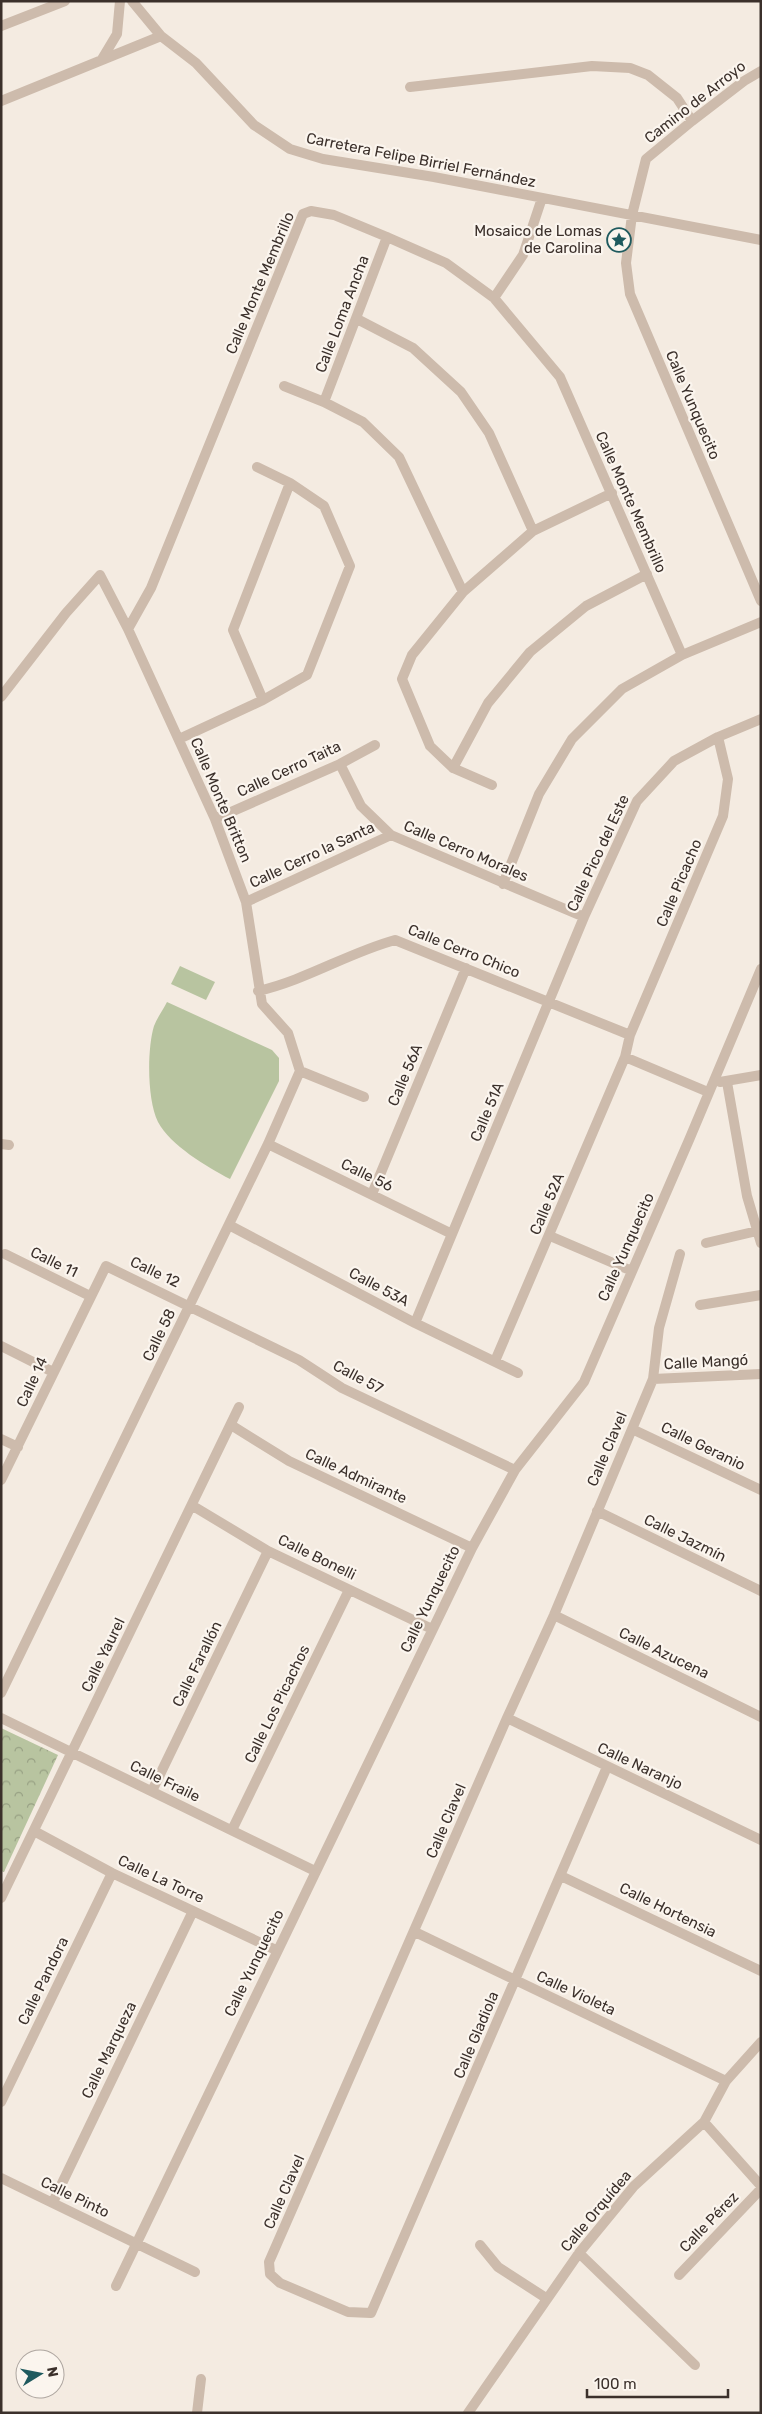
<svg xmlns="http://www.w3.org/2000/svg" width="762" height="2414" font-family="Rubik,sans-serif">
  <defs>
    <pattern id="park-crowns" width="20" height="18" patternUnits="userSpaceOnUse" patternTransform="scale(1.25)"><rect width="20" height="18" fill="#b8c4a0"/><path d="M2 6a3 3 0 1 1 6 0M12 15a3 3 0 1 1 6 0" fill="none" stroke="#97a083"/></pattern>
  </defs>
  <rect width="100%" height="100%" fill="#f4ebe1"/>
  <path fill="url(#park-crowns)" d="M 1,1728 L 58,1755 L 4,1872 L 1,1871 Z"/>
  <path fill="#b8c4a0" d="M 180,966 L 215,982 L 206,1000 L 171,984 Z
    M 167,1002 L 272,1050 L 279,1058 L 279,1081 L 230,1179 C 207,1167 170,1145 158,1122 C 147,1100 147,1049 154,1026 C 157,1018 163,1010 167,1002 Z"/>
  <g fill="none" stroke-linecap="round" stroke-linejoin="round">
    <path stroke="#cdbbac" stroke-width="10" d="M 132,1 L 161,36 L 196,63 L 254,125 L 290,149 L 323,159 L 434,177 L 761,240
      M 1,26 L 65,1
      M 102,59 L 117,34 L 120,1
      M 761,71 L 744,81 L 692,121 L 646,159 L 632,215 L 626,263 L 630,294 L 761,601
      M 410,87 L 592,66 L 630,68 L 648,75 L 677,98 L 692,121
      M 1,101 L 161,36
      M 494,298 L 523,255 L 542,198
      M 357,319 L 413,348 L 461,392 L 489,433 L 533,531
      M 284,386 L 324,402 L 363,422 L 399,457 L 463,592
      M 324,402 L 387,237
      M 128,629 L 151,588 L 303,214 L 311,211 L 334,215 L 387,237 L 446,263 L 494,298 L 560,377 L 682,655
      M 1,697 L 66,613 L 100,575 L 128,629 L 215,819 L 246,902 L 262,1004 L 288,1033 L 300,1071 L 268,1144 L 1,1693
      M 263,700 L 233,630 L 290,483
      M 179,739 L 263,700 L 307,675 L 350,566 L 324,506 L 290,483 L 257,467
      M 340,764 L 361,806 L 391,835 L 584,917
      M 453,768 L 488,703 L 530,652 L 586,606 L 647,574
      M 492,785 L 453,768 L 430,746 L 402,679 L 412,655 L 463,592 L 533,531 L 612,493
      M 215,819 L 340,764 L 375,745
      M 503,884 L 539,794 L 572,739 L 622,689 L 682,655 L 761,622
      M 246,902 L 391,835
      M 258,991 C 306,980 348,953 395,940 L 630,1035
      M 625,1057 L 708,1092
      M 300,1071 L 364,1097
      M 720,1082 L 761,1075
      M 727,1082 L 747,1196 L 761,1243
      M 1,1144 L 9,1145
      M 268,1144 L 452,1234
      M 372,1194 L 466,968
      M 229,1225 L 415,1323 L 518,1373
      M 550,1236 L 632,1271
      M 706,1243 L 757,1231
      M 5,1254 L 90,1296
      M 700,1305 L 761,1295
      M 415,1323 L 584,917 L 637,801 L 674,761 L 718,737 L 761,719
      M 1,1346 L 53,1372
      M 495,1361 L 625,1057 L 630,1035 L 723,816 L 728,779 L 718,737
      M 653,1379 L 761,1374
      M 231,1425 L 289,1461 L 472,1548
      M 632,1429 L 761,1490
      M 1,1439 L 18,1447
      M 1,1480 L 106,1266 L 299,1360 L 342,1388 L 515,1470
      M 193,1506 L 268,1551 L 432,1629
      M 597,1511 L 761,1591
      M 554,1615 L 761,1717
      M 1,1718 L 315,1871
      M 507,1718 L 761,1840
      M 607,1767 L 371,2313 L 348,2312 L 280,2283 L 270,2274 L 269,2262 L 507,1718 L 554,1615 L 653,1379 L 659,1328 L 680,1254
      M 152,1791 L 268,1551
      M 232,1830 L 349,1590
      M 34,1831 L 112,1873 L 276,1950
      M 561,1876 L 761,1971
      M 1,1898 L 239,1407
      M 415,1932 L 726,2081
      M 1,2102 L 112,1873
      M 704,2122 L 761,2186
      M 1,2178 L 195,2272
      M 53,2202 L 193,1911
      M 480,2245 L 498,2267 L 546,2298
      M 579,2253 L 695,2365
      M 679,2275 L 761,2189
      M 116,2286 L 472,1548 L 515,1470 L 584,1382 L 689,1140 L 761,969
      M 197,2413 L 201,2379
      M 468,2413 L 579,2253 L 634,2186 L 704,2122 L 726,2081 L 761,2042"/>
  </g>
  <defs>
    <g id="sight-ring" transform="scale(1.25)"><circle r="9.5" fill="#fbf5ee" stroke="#1f5a5e" stroke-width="1.5"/><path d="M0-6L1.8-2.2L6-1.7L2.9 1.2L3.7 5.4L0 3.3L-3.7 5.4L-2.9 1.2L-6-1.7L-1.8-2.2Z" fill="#1f5a5e"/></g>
  </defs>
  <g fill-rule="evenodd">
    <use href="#sight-ring" x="619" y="240"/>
  </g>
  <g text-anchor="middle" stroke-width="4.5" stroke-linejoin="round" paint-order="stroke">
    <g font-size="15" fill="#3b302b" stroke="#fbf5ee">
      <text transform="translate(695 102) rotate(-38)" y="5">Camino de Arroyo</text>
      <text transform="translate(421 160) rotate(11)" y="5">Carretera Felipe Birriel Fernández</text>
      <text transform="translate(260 283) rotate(-67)" y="5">Calle Monte Membrillo</text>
      <text transform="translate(342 314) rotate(-69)" y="5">Calle Loma Ancha</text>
      <text transform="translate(693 405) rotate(67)" y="5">Calle Yunquecito</text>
      <text transform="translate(631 502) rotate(66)" y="5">Calle Monte Membrillo</text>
      <text transform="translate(289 769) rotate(-25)" y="5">Calle Cerro Taita</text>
      <text transform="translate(221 800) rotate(67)" y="5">Calle Monte Britton</text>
      <text transform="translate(466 851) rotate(23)" y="5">Calle Cerro Morales</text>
      <text transform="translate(598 853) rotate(-65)" y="5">Calle Pico del Este</text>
      <text transform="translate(312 855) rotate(-25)" y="5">Calle Cerro la Santa</text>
      <text transform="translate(679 883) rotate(-67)" y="5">Calle Picacho</text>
      <text transform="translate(464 951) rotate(22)" y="5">Calle Cerro Chico</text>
      <text transform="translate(405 1075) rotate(-67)" y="5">Calle 56A</text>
      <text transform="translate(487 1112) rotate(-67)" y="5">Calle 51A</text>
      <text transform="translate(367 1175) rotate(26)" y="5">Calle 56</text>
      <text transform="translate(547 1204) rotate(-67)" y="5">Calle 52A</text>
      <text transform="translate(626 1247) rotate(-66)" y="5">Calle Yunquecito</text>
      <text transform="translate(54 1262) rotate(26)" y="5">Calle 11</text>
      <text transform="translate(155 1272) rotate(25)" y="5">Calle 12</text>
      <text transform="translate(379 1287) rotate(28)" y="5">Calle 53A</text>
      <text transform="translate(159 1335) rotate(-64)" y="5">Calle 58</text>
      <text transform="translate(706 1362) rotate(-3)" y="5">Calle Mangó</text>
      <text transform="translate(358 1377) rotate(28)" y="5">Calle 57</text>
      <text transform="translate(32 1382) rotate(-65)" y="5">Calle 14</text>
      <text transform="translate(703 1446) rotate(26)" y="5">Calle Geranio</text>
      <text transform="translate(607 1449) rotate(-67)" y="5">Calle Clavel</text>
      <text transform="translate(356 1476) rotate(25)" y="5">Calle Admirante</text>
      <text transform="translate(685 1538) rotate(26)" y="5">Calle Jazmín</text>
      <text transform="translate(317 1557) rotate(26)" y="5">Calle Bonelli</text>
      <text transform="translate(430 1599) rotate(-64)" y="5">Calle Yunquecito</text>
      <text transform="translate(664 1653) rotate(26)" y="5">Calle Azucena</text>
      <text transform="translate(103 1655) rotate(-64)" y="5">Calle Yaurel</text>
      <text transform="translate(197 1664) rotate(-64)" y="5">Calle Farallón</text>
      <text transform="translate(277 1704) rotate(-64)" y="5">Calle Los Picachos</text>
      <text transform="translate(640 1766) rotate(25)" y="5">Calle Naranjo</text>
      <text transform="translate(165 1781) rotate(26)" y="5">Calle Fraile</text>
      <text transform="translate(446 1821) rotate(-67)" y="5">Calle Clavel</text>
      <text transform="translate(161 1879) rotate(25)" y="5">Calle La Torre</text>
      <text transform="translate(668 1910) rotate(26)" y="5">Calle Hortensia</text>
      <text transform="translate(254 1963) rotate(-64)" y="5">Calle Yunquecito</text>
      <text transform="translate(43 1981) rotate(-64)" y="5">Calle Pandora</text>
      <text transform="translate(576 1993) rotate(25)" y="5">Calle Violeta</text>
      <text transform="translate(476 2035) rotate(-67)" y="5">Calle Gladiola</text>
      <text transform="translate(109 2050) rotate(-64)" y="5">Calle Marqueza</text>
      <text transform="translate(284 2192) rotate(-66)" y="5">Calle Clavel</text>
      <text transform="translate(75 2197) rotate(26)" y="5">Calle Pinto</text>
      <text transform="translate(596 2211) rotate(-50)" y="5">Calle Orquídea</text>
      <text transform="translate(709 2222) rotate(-46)" y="5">Calle Pérez</text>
    </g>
    <g font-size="15" fill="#3b302b" stroke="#fbf5ee" text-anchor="end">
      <text x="602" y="236">Mosaico de Lomas<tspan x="602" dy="17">de Carolina</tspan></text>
    </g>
  </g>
  <rect width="762" height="2414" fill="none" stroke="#3b302b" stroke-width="5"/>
  <g transform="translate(40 2374) rotate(80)"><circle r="24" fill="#fbf5ee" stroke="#aea6a0"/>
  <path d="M0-4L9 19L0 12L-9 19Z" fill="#1f5a5e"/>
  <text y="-8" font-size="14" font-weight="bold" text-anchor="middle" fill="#3b302b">N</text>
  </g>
  <path d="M587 2389v8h141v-8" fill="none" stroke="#3b302b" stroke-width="2.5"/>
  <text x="594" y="2389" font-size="15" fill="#3b302b" stroke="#fbf5ee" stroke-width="4" paint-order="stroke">100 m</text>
</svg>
